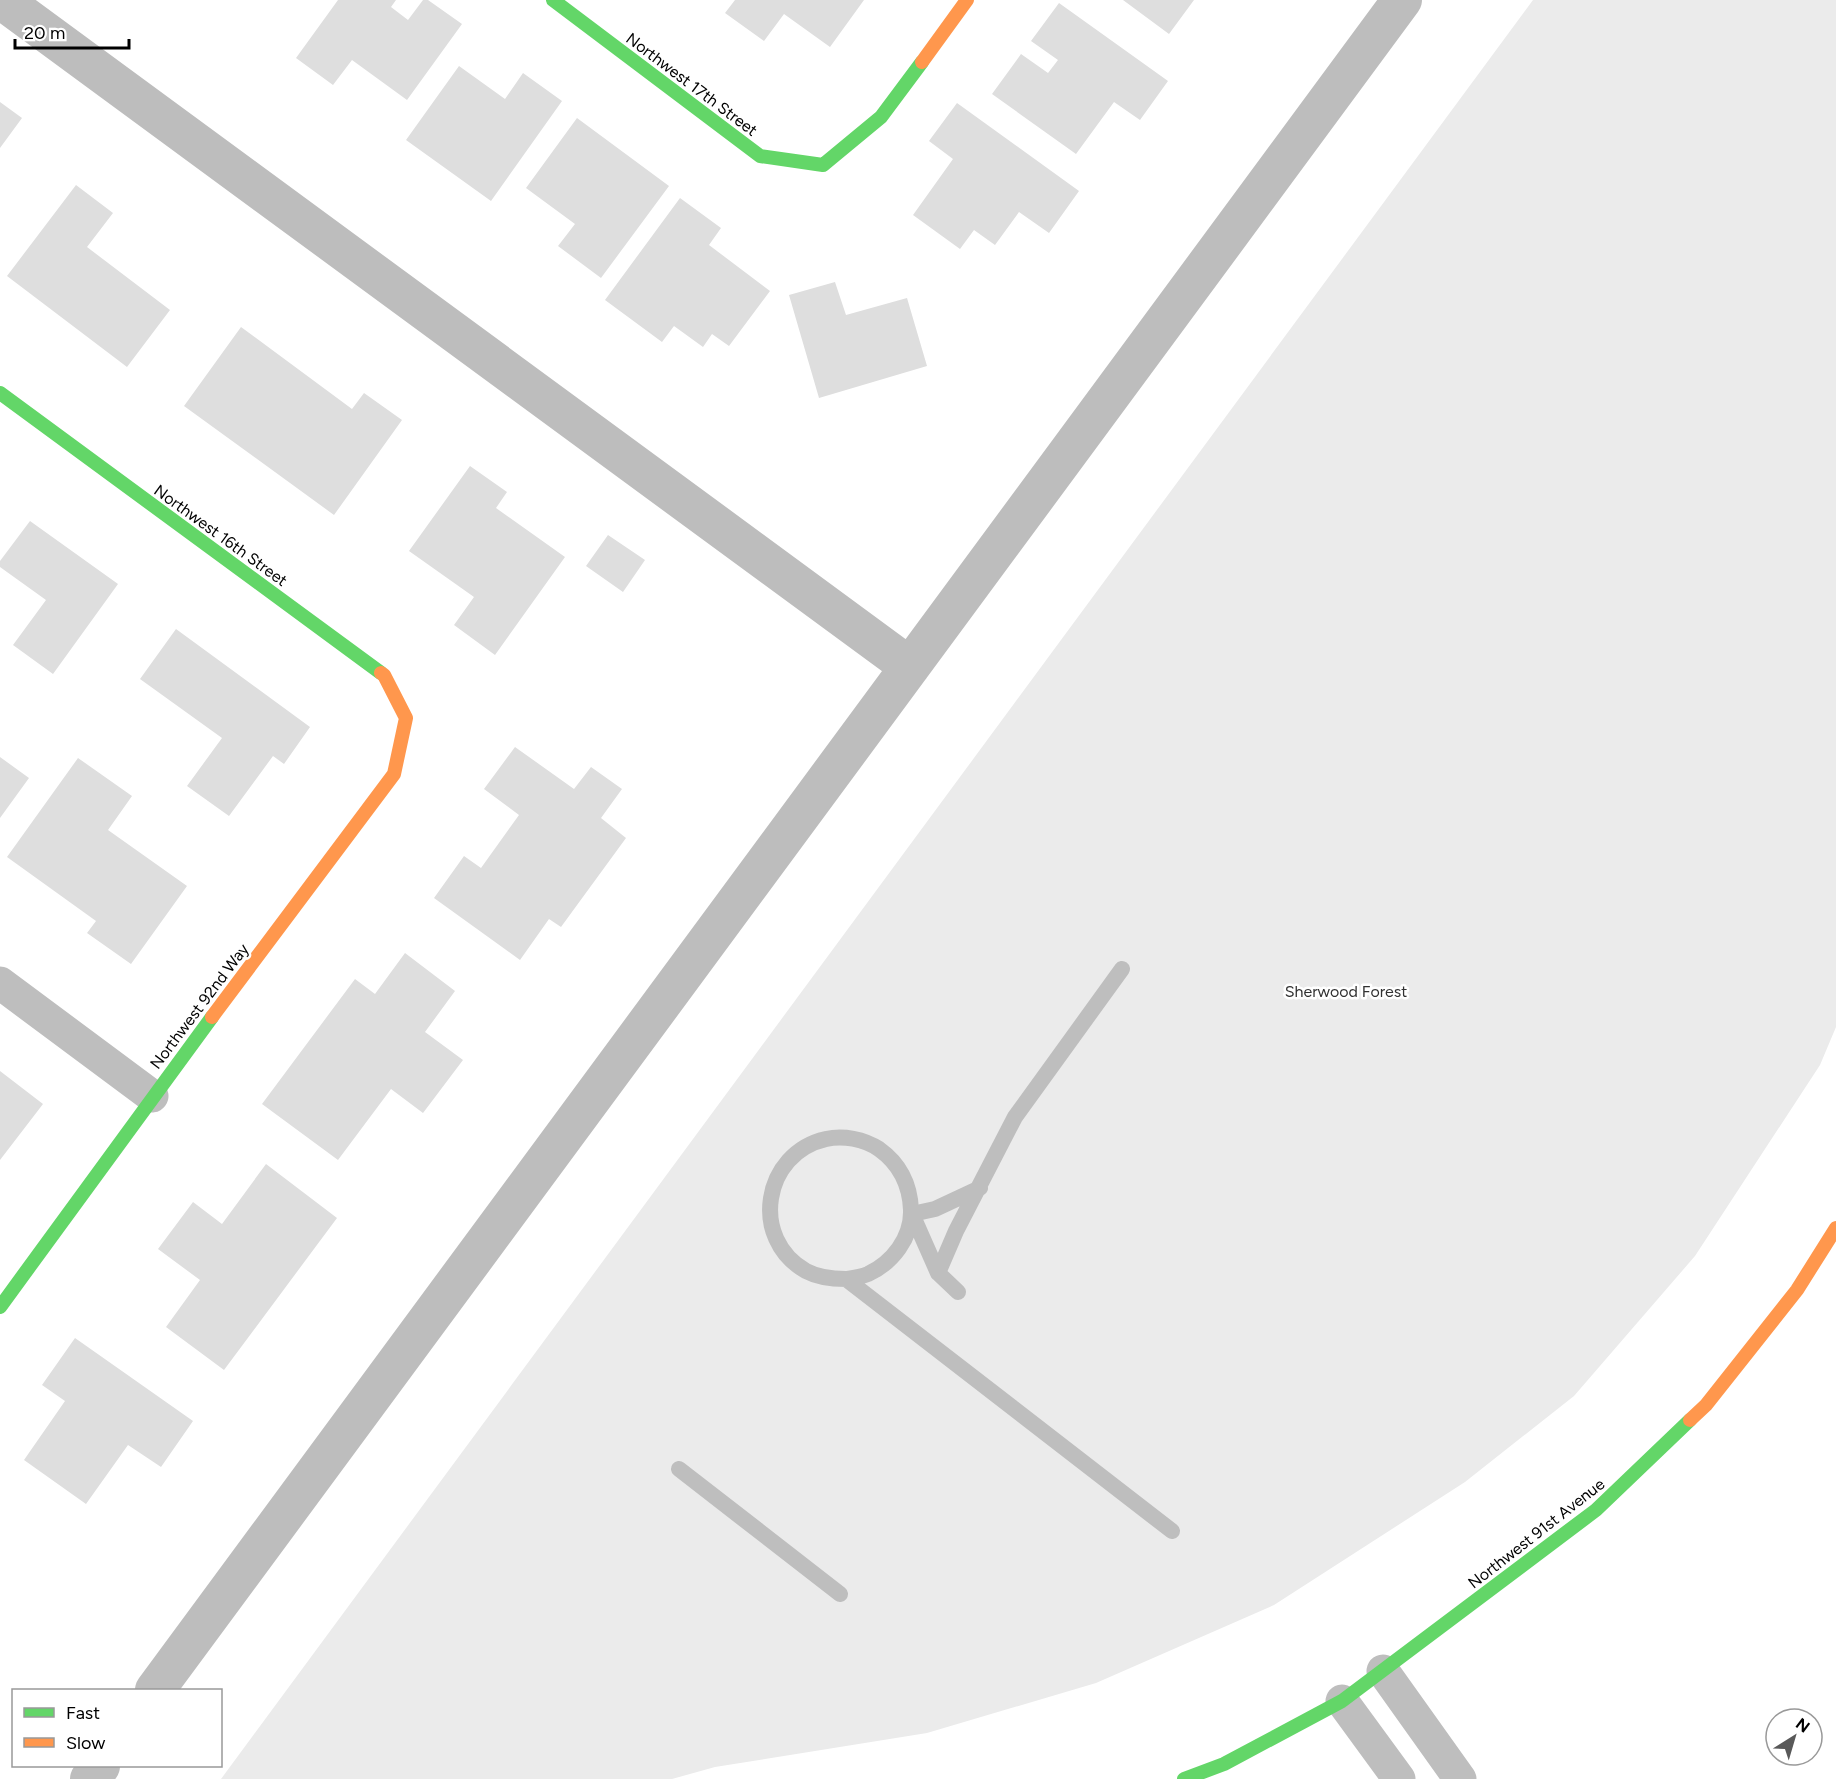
<svg xmlns="http://www.w3.org/2000/svg" width="1836" height="1779" font-family="Figtree,sans-serif">
  <rect width="100%" height="100%" fill="#fff"/>
  <path fill="#ebebeb" d="M 1533,0 L 1836,0 L 1836,1027 L 1820,1065 L 1695,1256 L 1574,1396 L 1465,1482 L 1274,1605 L 1096,1683 L 927,1733 L 715,1767 L 672,1779 L 221,1779 Z"/>
  <g fill="none" stroke-linecap="round" stroke-linejoin="round">
    <path stroke="#bdbdbd" stroke-width="40" d="M 2,0 L 910,667
      M 155,1690 L 1402,0
      M 90,1779 L 100,1766"/>
  </g>
  <path fill="#dedede" d="M 338,0 L 396,0 L 391,7 L 408,20 L 423,0 L 428,0 L 462,24 L 407,100 L 352,60 L 333,85 L 296,58 Z
    M 735,0 L 864,0 L 830,47 L 784,14 L 764,41 L 725,13 Z
    M 1123,0 L 1194,0 L 1169,34 Z
    M 1059,3 L 1168,81 L 1140,120 L 1114,102 L 1076,154 L 992,94 L 1021,54 L 1048,73 L 1058,60 L 1031,41 Z
    M 459,66 L 505,99 L 523,73 L 562,101 L 491,201 L 406,140 Z
    M 0,102 L 22,118 L 0,148 Z
    M 957,103 L 1079,191 L 1049,233 L 1019,212 L 995,245 L 974,230 L 960,249 L 913,215 L 953,159 L 929,141 Z
    M 577,118 L 669,186 L 601,278 L 558,246 L 575,224 L 526,188 Z
    M 76,185 L 113,213 L 87,247 L 170,310 L 127,367 L 7,276 Z
    M 680,198 L 721,228 L 709,245 L 770,291 L 729,346 L 712,334 L 703,347 L 674,326 L 662,342 L 605,300 Z
    M 835,282 L 846,315 L 907,298 L 927,366 L 819,398 L 789,295 Z
    M 241,327 L 352,409 L 364,393 L 402,420 L 334,515 L 184,406 Z
    M 470,466 L 507,492 L 496,508 L 565,557 L 495,655 L 454,625 L 474,597 L 409,551 Z
    M 30,521 L 118,584 L 53,674 L 13,645 L 46,600 L 0,567 L 0,561 Z
    M 608,535 L 645,560 L 623,592 L 586,566 Z
    M 176,629 L 310,727 L 284,764 L 273,756 L 229,816 L 187,786 L 222,738 L 140,679 Z
    M 515,747 L 574,789 L 591,767 L 622,789 L 601,818 L 626,838 L 561,927 L 549,919 L 520,960 L 434,898 L 464,856 L 481,868 L 519,815 L 484,789 Z
    M 0,757 L 29,778 L 0,818 Z
    M 78,758 L 132,796 L 108,830 L 187,886 L 131,964 L 87,933 L 96,921 L 7,857 Z
    M 405,953 L 455,991 L 425,1032 L 463,1060 L 423,1113 L 391,1089 L 338,1160 L 262,1104 L 355,979 L 375,994 Z
    M 0,1071 L 43,1104 L 0,1160 Z
    M 266,1164 L 337,1218 L 224,1370 L 166,1327 L 200,1280 L 158,1249 L 193,1202 L 222,1224 Z
    M 75,1338 L 193,1421 L 161,1467 L 128,1445 L 86,1504 L 24,1460 L 65,1401 L 42,1385 Z"/>
  <g fill="none" stroke-linecap="round" stroke-linejoin="round">
    <path stroke="#bebebe" stroke-width="16" d="M 938,1273 L 956,1231 L 1015,1117 L 1122,969
      M 846,1279 C 853,1278 861,1277 868,1274 C 892,1263 912,1238 911,1210 C 910,1184 900,1164 879,1149 C 864,1139 843,1135 826,1139 C 763,1153 749,1239 806,1271 C 819,1278 832,1279 846,1279 L 1172,1531
      M 958,1292 L 938,1273 L 912,1214 L 935,1209 L 980,1188
      M 679,1469 L 840,1594"/>
    <path stroke="#bebebe" stroke-width="33" d="M 0,983 L 152,1096
      M 1383,1671 L 1460,1779
      M 1342,1701 L 1399,1779"/>
    <path stroke="#63d668" stroke-width="14" d="M 553,0 L 760,156 L 823,165 L 881,117 L 922,62
      M 0,393 L 381,673
      M 0,1307 L 212,1017
      M 1184,1779 L 1224,1764 L 1342,1701 L 1596,1510 L 1690,1420"/>
    <path stroke="#ff974d" stroke-width="14" d="M 922,62 L 967,0
      M 212,1017 L 394,774 L 406,718 L 384,675 L 381,673
      M 1690,1420 L 1706,1405 L 1797,1290 L 1836,1228"/>
  </g>
  <g text-anchor="middle" stroke-width="5" stroke-linejoin="round" paint-order="stroke">
    <g font-size="16" fill="#000" stroke="#fff">
      <text transform="translate(692 84) rotate(37)" y="6">Northwest 17th Street</text>
      <text transform="translate(221 535) rotate(36)" y="6">Northwest 16th Street</text>
      <text transform="translate(199 1006) rotate(-53)" y="6">Northwest 92nd Way</text>
      <text transform="translate(1536 1533) rotate(-38)" y="6">Northwest 91st Avenue</text>
    </g>
    <g font-size="16" fill="#313131" stroke="#fff">
      <text x="1346" y="997">Sherwood Forest</text>
    </g>
  </g>
  <rect x="12" y="1689" width="210" height="78" fill="#ffffff" stroke="#999999" stroke-width="1.5"/>
  <rect x="24" y="1708" width="30" height="9" fill="#63d668" stroke="#999999" stroke-width="1.5"/>
  <text x="66" y="1719" font-size="18" fill="#000000">Fast</text>
  <rect x="24" y="1738" width="30" height="9" fill="#ff974d" stroke="#999999" stroke-width="1.5"/>
  <text x="66" y="1749" font-size="18" fill="#000000">Slow</text>
  <g transform="translate(1794 1737) rotate(37)"><circle r="28" fill="#ffffff" stroke="#999999" stroke-width="1.5"/>
  <path d="M0-4.5L10 22L0 15L-10 22Z" fill="#595959"/>
  <text y="-9" font-size="16" font-weight="bold" text-anchor="middle" fill="#000000">N</text>
  </g>
  <path d="M15 39v9h114v-9" fill="none" stroke="#000000" stroke-width="3"/>
  <text x="24" y="39" font-size="18" fill="#000000" stroke="#ffffff" stroke-width="4.5" paint-order="stroke">20 m</text>
</svg>
